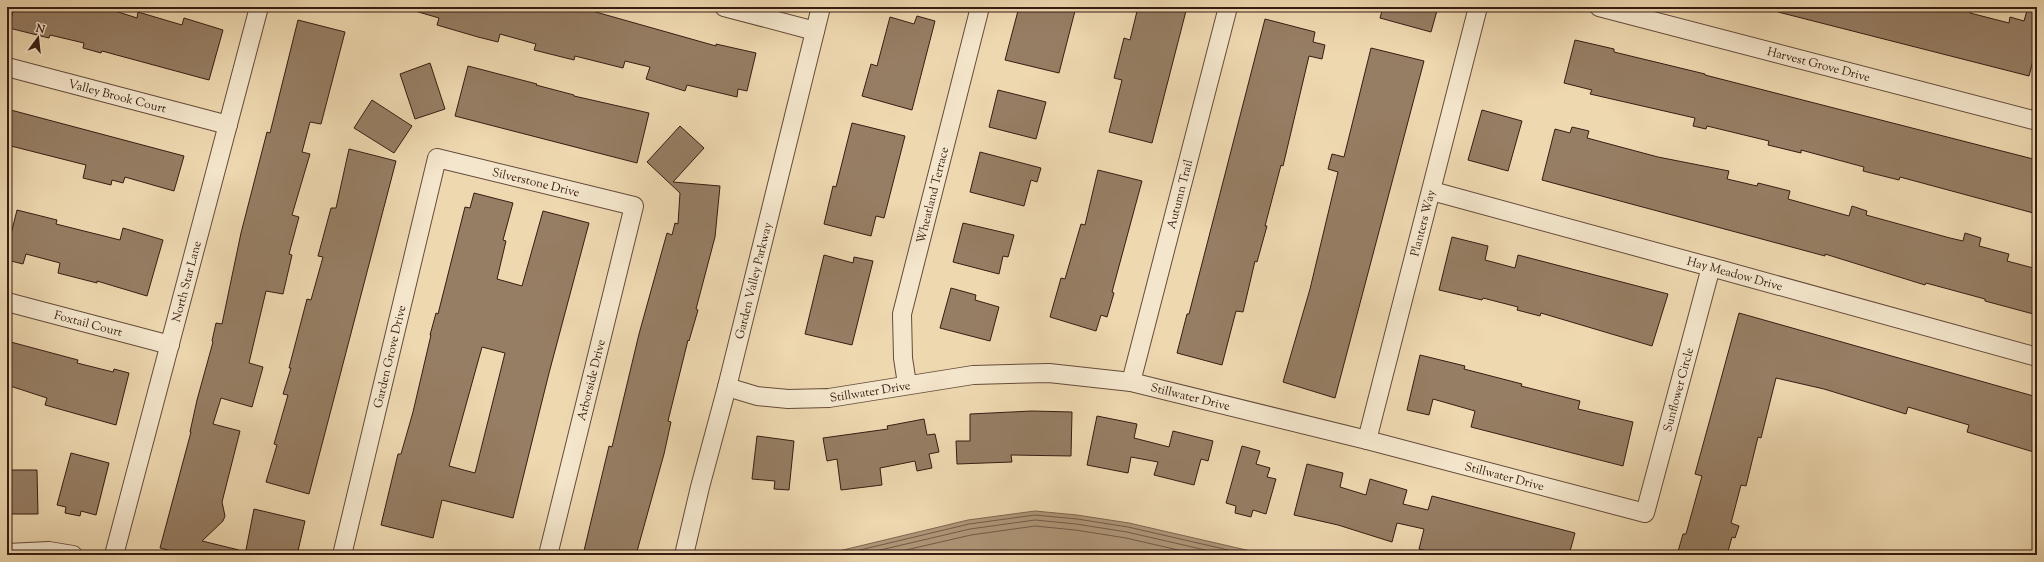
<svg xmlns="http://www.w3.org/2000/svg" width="2044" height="562" font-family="'Sorts Mill Goudy',serif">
  <rect width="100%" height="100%" fill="#eed8b0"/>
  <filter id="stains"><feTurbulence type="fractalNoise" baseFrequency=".005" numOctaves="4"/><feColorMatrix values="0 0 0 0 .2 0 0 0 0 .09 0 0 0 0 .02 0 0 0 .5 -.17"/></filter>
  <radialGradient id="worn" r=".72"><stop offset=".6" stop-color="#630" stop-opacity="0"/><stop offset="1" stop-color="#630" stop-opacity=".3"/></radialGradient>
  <path fill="#b0987a" stroke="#806650" d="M 1035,511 L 1077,515 L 1129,523 L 1268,555 L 822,555 L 968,520 Z"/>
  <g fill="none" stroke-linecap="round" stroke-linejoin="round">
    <path stroke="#745a46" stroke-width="1" d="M 839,555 L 969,524 L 1035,515 L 1077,519 L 1128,527 L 1250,555
      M 859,555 L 970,529 L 1035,520 L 1076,524 L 1127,532 L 1227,555
      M 884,555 L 971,535 L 1035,526 L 1075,530 L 1126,538 L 1200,555"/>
  </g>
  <path fill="#967e64" stroke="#371c12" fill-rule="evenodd" d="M 14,7 L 113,7 L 112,10 L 137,18 L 138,12 L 182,25 L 184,18 L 223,30 L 209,80 L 102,51 L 101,53 L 83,48 L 84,43 L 50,35 L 49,38 L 9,28 Z
    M 415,7 L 578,7 L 716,46 L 716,44 L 756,53 L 747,91 L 738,89 L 737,97 L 687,85 L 685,91 L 646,79 L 650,67 L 625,61 L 623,68 L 575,56 L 574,60 L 534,50 L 536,44 L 500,34 L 498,42 L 478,37 L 437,25 L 439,18 L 415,11 Z
    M 1019,7 L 1076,7 L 1059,73 L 1005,60 Z
    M 1138,7 L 1187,7 L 1152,143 L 1109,132 L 1122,80 L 1114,78 L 1124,38 L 1130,40 Z
    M 1383,7 L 1438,7 L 1431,32 L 1380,18 Z
    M 1778,7 L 1837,7 L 1855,12 L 1856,7 L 1972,7 L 1970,13 L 2009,23 L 2010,17 L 2024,21 L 2028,7 L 2037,7 L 2037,44 L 2029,76 L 1778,12 Z
    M 917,16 L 935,21 L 912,110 L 862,96 L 871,64 L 877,66 L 890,17 L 914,24 Z
    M 1265,19 L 1315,32 L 1313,42 L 1325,45 L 1322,59 L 1309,56 L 1283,166 L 1281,165 L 1265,226 L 1267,226 L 1257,262 L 1255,261 L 1243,312 L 1236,311 L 1222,365 L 1177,353 L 1187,314 L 1189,314 Z
    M 298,20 L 345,32 L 321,124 L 310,122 L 302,152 L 310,154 L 292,215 L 299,217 L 289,254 L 292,255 L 283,294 L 266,291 L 249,363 L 263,367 L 252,407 L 221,398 L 213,424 L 240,431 L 222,502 L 225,516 L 223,521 L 202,541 L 239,550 L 238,555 L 175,555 L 176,552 L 160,548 L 191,432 L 190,432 L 197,400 L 213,342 L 212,341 L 216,323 L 222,324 L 241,233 L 267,132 L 270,133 Z
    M 1575,40 L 1614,49 L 1614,52 L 1705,74 L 1705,75 L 2037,160 L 2037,214 L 1900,177 L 1899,180 L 1863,171 L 1864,167 L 1801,150 L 1801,153 L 1768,145 L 1769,141 L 1707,126 L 1706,129 L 1693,126 L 1695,118 L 1590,94 L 1592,90 L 1564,83 Z
    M 1371,48 L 1424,61 L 1335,398 L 1283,382 L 1310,289 L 1338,172 L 1328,169 L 1332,154 L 1344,157 Z
    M 430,63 L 445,109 L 415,119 L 400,74 Z
    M 468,66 L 537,84 L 536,85 L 574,95 L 574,96 L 649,113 L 637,163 L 455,116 Z
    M 998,90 L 1046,102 L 1036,139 L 989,127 Z
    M 372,100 L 412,126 L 394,153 L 354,128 Z
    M 7,109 L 184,156 L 174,191 L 125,177 L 123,183 L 112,180 L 111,185 L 83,178 L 86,165 L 7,145 Z
    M 1482,110 L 1522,121 L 1508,171 L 1468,160 Z
    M 852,123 L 905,136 L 884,218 L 876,216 L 871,236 L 824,224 L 833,186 L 836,187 Z
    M 680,126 L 704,148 L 673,182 L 720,186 L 715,237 L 696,309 L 698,310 L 689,341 L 688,340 L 668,421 L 671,422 L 664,454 L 636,555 L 583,555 L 609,446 L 612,447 L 639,334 L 667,233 L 672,235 L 675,223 L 678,224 L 680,193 L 647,162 Z
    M 1572,127 L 1589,131 L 1587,138 L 1658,157 L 1729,171 L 1727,179 L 1757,186 L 1758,183 L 1790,191 L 1788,199 L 1849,216 L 1852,206 L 1867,211 L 1866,215 L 1950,238 L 1963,241 L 1965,233 L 1981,238 L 1979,246 L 2009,254 L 2007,261 L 2037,269 L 2037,315 L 1985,301 L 1985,299 L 1926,283 L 1925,285 L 1825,254 L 1825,256 L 1542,180 L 1555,129 L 1570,133 Z
    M 349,149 L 396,161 L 309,494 L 266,482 L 277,445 L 274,444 L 288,395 L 283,394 L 291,368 L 289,368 L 307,299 L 311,300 L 323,257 L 318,256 L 331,208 L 336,208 Z
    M 980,152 L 1041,168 L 1037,182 L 1031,180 L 1024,206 L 970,192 Z
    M 1098,170 L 1142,181 L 1112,292 L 1114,293 L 1107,317 L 1101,315 L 1096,331 L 1050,317 L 1061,278 L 1065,279 L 1081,224 L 1085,225 Z
    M 474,193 L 513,203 L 503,240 L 506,241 L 497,279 L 522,286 L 543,211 L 589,223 L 549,373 L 513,518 L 442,500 L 433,538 L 381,525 L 398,454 L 401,454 L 413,412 L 431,335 L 430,335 L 436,313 L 438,314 L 465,207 L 470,208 ZM 482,347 L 505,353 L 475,473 L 449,466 Z
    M 17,210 L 57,220 L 56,224 L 120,240 L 123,228 L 163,240 L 147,296 L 97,281 L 97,283 L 58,273 L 60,263 L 26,254 L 23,264 L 7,260 L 7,250 Z
    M 963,223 L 1014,235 L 1008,257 L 1003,256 L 999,274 L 953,262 Z
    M 1452,237 L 1488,246 L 1485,260 L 1515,268 L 1518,255 L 1668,294 L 1652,346 L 1541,313 L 1540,316 L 1517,310 L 1518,307 L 1483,298 L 1482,300 L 1439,290 Z
    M 824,255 L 853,263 L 854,257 L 873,261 L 852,345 L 805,334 Z
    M 951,288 L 976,295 L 975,300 L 999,307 L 990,341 L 940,328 Z
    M 1739,313 L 2037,397 L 2037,453 L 1967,432 L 1969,425 L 1908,407 L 1906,414 L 1824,389 L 1776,378 L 1761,438 L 1758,437 L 1746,486 L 1741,485 L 1731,523 L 1739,526 L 1735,538 L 1732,537 L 1727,555 L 1677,555 L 1683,534 L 1686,534 L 1702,476 L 1695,474 Z
    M 7,341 L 78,360 L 77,363 L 113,372 L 114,369 L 129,373 L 116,425 L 45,405 L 47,398 L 7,385 Z
    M 1420,355 L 1465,366 L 1464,369 L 1522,384 L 1521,386 L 1580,401 L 1578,409 L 1633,422 L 1623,466 L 1471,427 L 1475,411 L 1433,399 L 1429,415 L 1407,410 Z
    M 1032,411 L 1072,412 L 1071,456 L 1011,455 L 1012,462 L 957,464 L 956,441 L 970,441 L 970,414 Z
    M 1097,416 L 1137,424 L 1134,438 L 1169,447 L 1173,431 L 1213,441 L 1208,461 L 1201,459 L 1194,485 L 1154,475 L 1158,462 L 1131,457 L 1128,473 L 1087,465 Z
    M 924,419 L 927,435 L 935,434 L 939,452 L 929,454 L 932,468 L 917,471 L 915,461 L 880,468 L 882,485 L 841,490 L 837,459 L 827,461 L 823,438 L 888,429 L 887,426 Z
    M 757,436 L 794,441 L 789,490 L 774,489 L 775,481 L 752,479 Z
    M 1242,446 L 1260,451 L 1256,464 L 1270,468 L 1267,477 L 1276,479 L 1266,514 L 1253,510 L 1251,517 L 1235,513 L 1236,506 L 1226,503 Z
    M 71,453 L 109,463 L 96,515 L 81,511 L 80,516 L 65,513 L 66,507 L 57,505 Z
    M 1307,464 L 1343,473 L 1340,487 L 1366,495 L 1370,479 L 1407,490 L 1403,504 L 1428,510 L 1432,496 L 1575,533 L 1569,555 L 1443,555 L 1419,549 L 1424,529 L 1397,523 L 1392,542 L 1338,525 L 1294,515 Z
    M 7,470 L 37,470 L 38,514 L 7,514 Z
    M 254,509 L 305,521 L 297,555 L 245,555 Z"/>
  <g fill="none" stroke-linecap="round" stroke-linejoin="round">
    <g stroke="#654b3a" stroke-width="20">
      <g id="minor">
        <path d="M 724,7 L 815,31"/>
        <path id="s1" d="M 1599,7 L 2037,121"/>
        <path id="s2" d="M 7,67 L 228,125"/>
        <path id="s3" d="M 1432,191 L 1711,267 L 2037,357"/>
        <path id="s4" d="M 7,302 L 170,345"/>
        <path id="s5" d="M 1131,382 L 1228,7"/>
        <path id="s6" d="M 907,384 L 903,358 L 902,314 L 980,7"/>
        <path id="s7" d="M 727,387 L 757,396 L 788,399 L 829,398 L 973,375 L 1049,373 L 1131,382 L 1367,440 L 1645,513 L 1711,267"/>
        <path id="s8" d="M 1367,440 L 1478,7"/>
        <path d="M 7,553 L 49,551 L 73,555"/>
        <path id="s9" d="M 114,555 L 259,7"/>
        <path id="s10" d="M 342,555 L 437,158 L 634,206 L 548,555"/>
        <path id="s11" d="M 684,555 L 700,487 L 727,387 L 821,7"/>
      </g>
    </g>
    <use href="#minor" stroke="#f4e6cc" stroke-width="18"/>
  </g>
  <g text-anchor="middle" stroke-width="3" stroke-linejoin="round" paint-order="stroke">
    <g font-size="12" fill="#371c12" stroke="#f4e6cc">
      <text dy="4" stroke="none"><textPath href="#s1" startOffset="227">Harvest Grove Drive</textPath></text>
      <text dy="4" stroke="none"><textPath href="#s2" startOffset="114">Valley Brook Court</textPath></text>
      <text dy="4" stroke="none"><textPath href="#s10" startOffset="510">Silverstone Drive</textPath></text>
      <text dy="4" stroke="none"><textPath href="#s5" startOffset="194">Autumn Trail</textPath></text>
      <text dy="4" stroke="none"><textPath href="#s6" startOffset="193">Wheatland Terrace</textPath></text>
      <text dy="4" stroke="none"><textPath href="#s8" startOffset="224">Planters Way</textPath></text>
      <text dy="4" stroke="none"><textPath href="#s3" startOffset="314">Hay Meadow Drive</textPath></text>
      <text dy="4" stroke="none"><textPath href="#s9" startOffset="283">North Star Lane</textPath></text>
      <text dy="4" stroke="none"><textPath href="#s11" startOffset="283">Garden Valley Parkway</textPath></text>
      <text dy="4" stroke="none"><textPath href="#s4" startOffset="84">Foxtail Court</textPath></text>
      <text dy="4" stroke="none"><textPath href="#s10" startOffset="204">Garden Grove Drive</textPath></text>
      <text transform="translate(591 380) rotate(-76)" y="4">Arborside Drive</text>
      <text dy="4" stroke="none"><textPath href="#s7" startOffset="1066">Sunflower Circle</textPath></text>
      <text dy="4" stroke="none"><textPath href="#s7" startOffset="145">Stillwater Drive</textPath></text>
      <text dy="4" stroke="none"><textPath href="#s7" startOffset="469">Stillwater Drive</textPath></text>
      <text dy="4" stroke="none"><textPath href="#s7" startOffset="793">Stillwater Drive</textPath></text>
    </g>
  </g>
  <rect width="2044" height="562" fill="none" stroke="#eed8b0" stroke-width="24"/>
  <rect x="8" y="8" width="2028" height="546" fill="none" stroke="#371c12" stroke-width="2"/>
  <rect x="12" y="12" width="2020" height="538" fill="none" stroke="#371c12"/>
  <g transform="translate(38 38) rotate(15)" stroke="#f4e6cc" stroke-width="3" paint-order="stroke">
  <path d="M0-3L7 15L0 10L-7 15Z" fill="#371c12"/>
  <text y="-6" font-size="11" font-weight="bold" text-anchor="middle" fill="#371c12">N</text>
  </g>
  <rect width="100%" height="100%" filter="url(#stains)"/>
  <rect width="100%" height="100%" fill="url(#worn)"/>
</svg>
